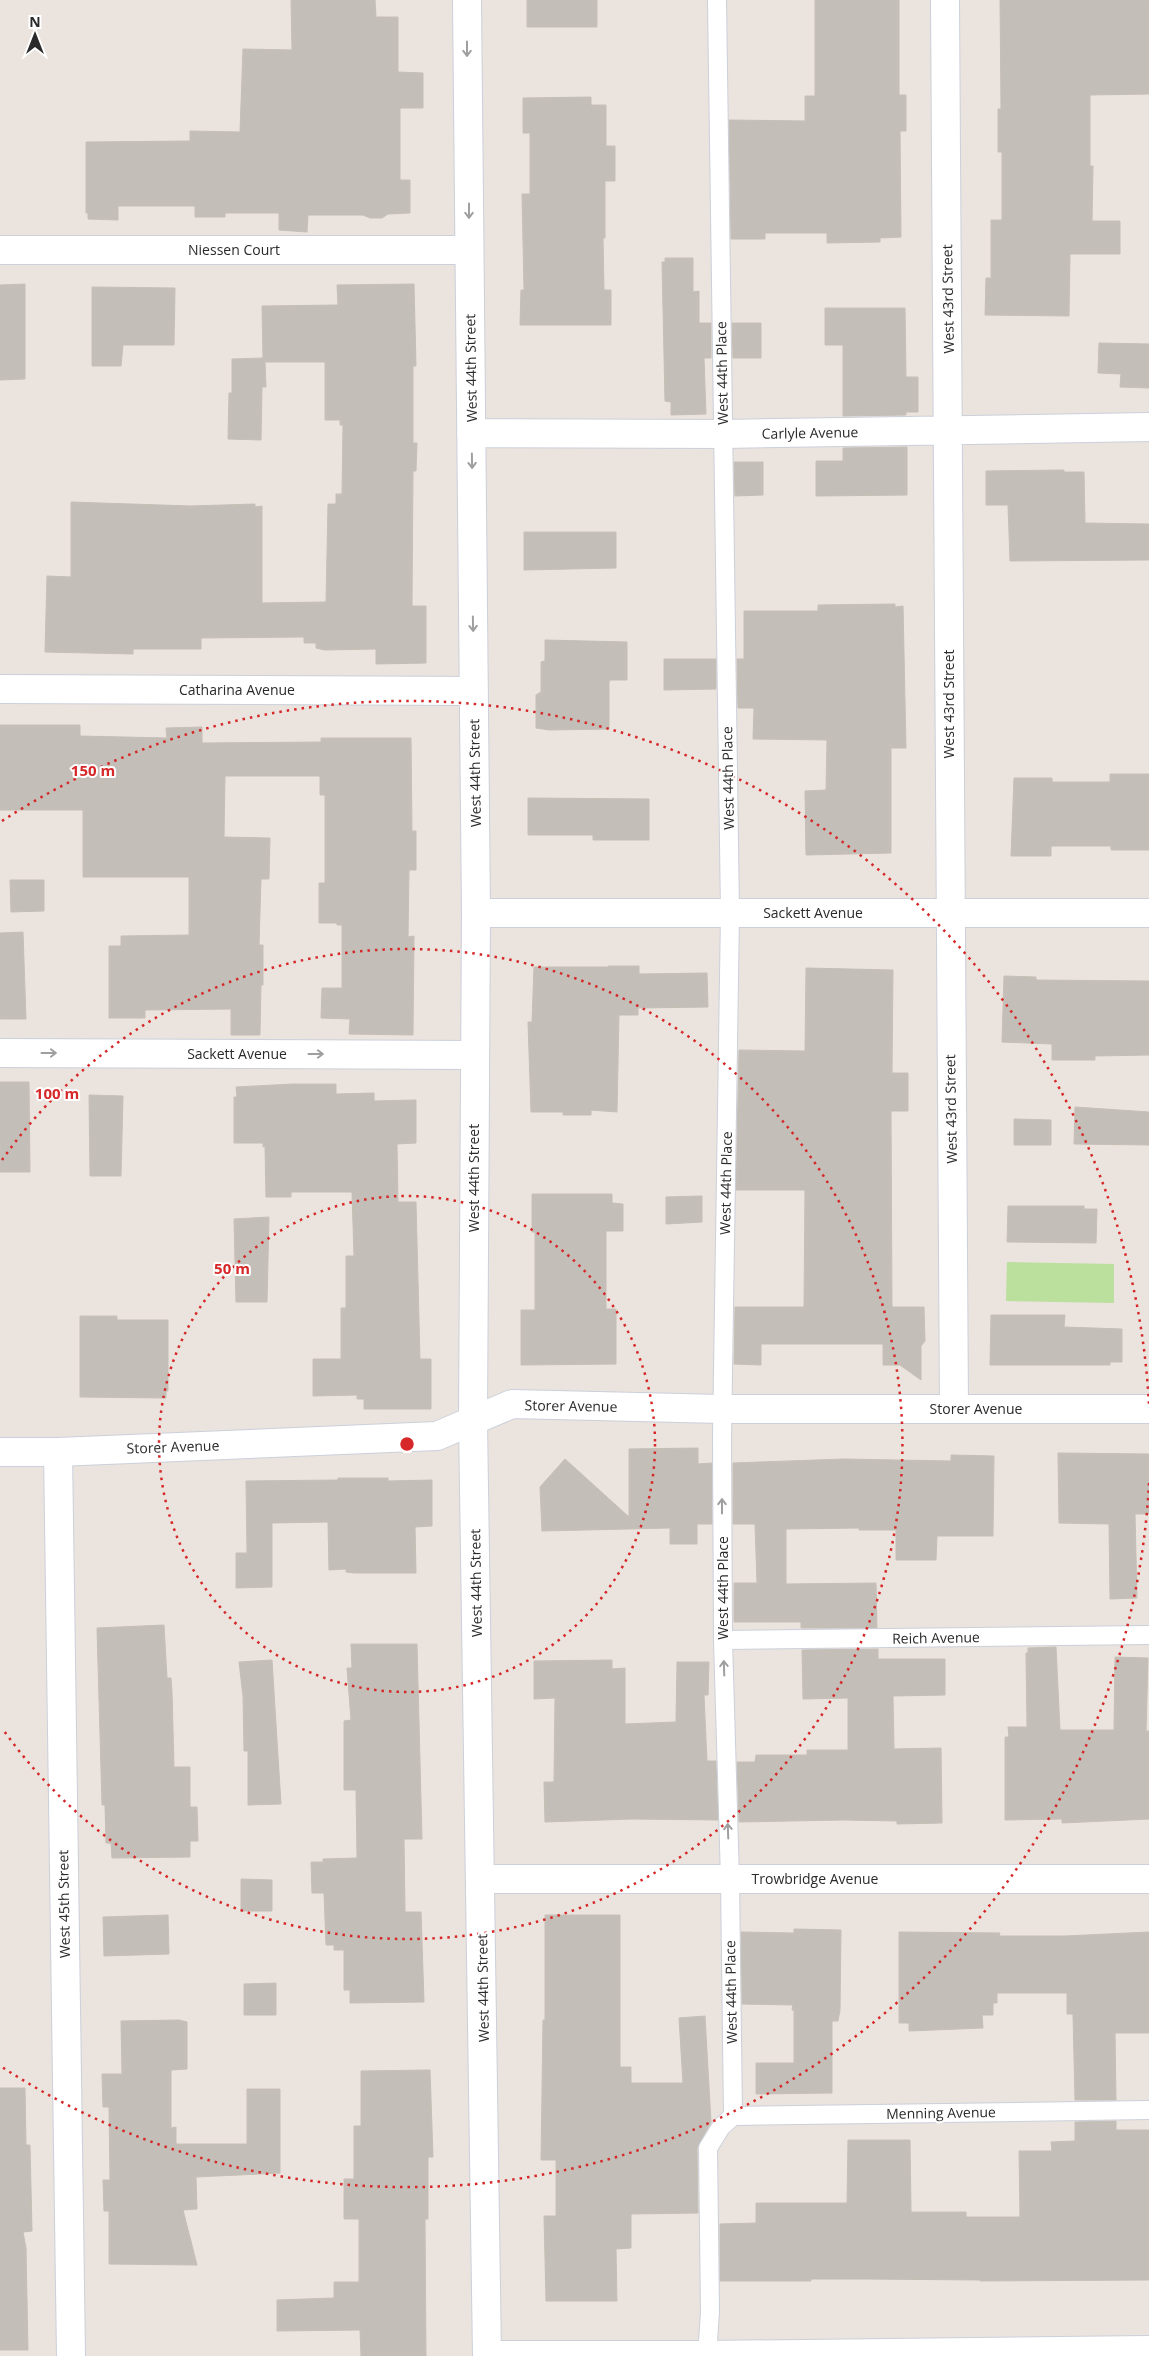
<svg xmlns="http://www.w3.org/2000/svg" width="1149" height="2356" font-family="'Open Sans',sans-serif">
  <rect width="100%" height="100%" fill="#ebe3dd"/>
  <path fill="#bbdf9c" d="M 1007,1262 L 1114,1264 L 1114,1303 L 1006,1301 Z"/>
  <path fill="#c4beb8" stroke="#c6bfb6" d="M 291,0 L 375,0 L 376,17 L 398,17 L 398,72 L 423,73 L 423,108 L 400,108 L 400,180 L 410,180 L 410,213 L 388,214 L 382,218 L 370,218 L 363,215 L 308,215 L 307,232 L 279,230 L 279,213 L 225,213 L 225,217 L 195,217 L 195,206 L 118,206 L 118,220 L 88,219 L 88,213 L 86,213 L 86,142 L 190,141 L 190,131 L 240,132 L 243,49 L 292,50 Z
    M 527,0 L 597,0 L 597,27 L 527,27 Z
    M 815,0 L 899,0 L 899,95 L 906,95 L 906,131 L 900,131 L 901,237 L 880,238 L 880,242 L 827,243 L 827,233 L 765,233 L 765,239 L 731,239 L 729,120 L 805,121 L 805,96 L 815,96 Z
    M 1000,0 L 1149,0 L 1149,94 L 1090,95 L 1090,166 L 1093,166 L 1092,221 L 1120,221 L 1120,254 L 1070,254 L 1069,316 L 985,315 L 986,278 L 991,278 L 991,220 L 1002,220 L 1002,152 L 998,152 L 998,109 L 1001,109 Z
    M 591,97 L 591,105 L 606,105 L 606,146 L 615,146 L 615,181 L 605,181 L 605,238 L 603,238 L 604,290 L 611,290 L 611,325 L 520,325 L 521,290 L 524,290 L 522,194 L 530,194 L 530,133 L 523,133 L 523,98 Z
    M 665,258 L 693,258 L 693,292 L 699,291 L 699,323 L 711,323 L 711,358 L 704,358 L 706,414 L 671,415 L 671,402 L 665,401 L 662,262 L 665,262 Z
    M 25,284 L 25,379 L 0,380 L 0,285 Z
    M 414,284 L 416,366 L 413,366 L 413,443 L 417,443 L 416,471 L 413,471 L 412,606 L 426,606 L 426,663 L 376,664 L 376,649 L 325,650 L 316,648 L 316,643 L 304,643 L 304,637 L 201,638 L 201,649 L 133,649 L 133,654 L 45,652 L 47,576 L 71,577 L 71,502 L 191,506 L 255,504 L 255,507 L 262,506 L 262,603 L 326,602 L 328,504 L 336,504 L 336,494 L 342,494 L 343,425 L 340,425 L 340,420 L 325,420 L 325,362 L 265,362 L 266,387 L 262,387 L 261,440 L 228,439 L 229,393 L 232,393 L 232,359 L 263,358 L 262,306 L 338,305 L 337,285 Z
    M 92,287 L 175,288 L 174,345 L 123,345 L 121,366 L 92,366 Z
    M 825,308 L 905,308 L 906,377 L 918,377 L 918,412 L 906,412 L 906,415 L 843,416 L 843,345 L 825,345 Z
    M 732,323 L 761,323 L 761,358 L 733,358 Z
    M 1099,343 L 1149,344 L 1149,388 L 1120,387 L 1121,374 L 1098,373 Z
    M 907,447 L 907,495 L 816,496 L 816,461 L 843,461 L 843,448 Z
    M 734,462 L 763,462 L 763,495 L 735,496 Z
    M 1064,470 L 1064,472 L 1084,472 L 1085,523 L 1149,524 L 1149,560 L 1010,561 L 1008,505 L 986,505 L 986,471 Z
    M 524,532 L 616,532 L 616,568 L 524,570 Z
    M 895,604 L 895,607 L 903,606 L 906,748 L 891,748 L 891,853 L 806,855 L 805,791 L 826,790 L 827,740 L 753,739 L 754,708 L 738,708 L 737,659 L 744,659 L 744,611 L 818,611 L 818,605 Z
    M 545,640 L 627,642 L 627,680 L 610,680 L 609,682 L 609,729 L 549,730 L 536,728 L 536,695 L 541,692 L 541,662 L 545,661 Z
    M 664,659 L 716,659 L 716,689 L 664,690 Z
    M 0,725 L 80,725 L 80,736 L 167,738 L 166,728 L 202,727 L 202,743 L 321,742 L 321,738 L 411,738 L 412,831 L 416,831 L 416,870 L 409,870 L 408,937 L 414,936 L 413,1035 L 349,1034 L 350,1019 L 321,1018 L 322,988 L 342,988 L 342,925 L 337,925 L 337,923 L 319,923 L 319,883 L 325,883 L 325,795 L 320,795 L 320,776 L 225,776 L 224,837 L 270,838 L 269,879 L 261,879 L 259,945 L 263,945 L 263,985 L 261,985 L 260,1035 L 231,1035 L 231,1009 L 145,1010 L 145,1018 L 109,1018 L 109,946 L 121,946 L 121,936 L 189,935 L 189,877 L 83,877 L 83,810 L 0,810 Z
    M 1110,774 L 1149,774 L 1149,850 L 1111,850 L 1111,846 L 1051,846 L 1051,856 L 1011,856 L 1014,778 L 1052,778 L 1052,782 L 1110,782 Z
    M 528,798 L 649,799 L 649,840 L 593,840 L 593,835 L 528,835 Z
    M 10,880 L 44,880 L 44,911 L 11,912 Z
    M 23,932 L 26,1019 L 0,1019 L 0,933 Z
    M 608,966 L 639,966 L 639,974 L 707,973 L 708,1007 L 638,1008 L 638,1015 L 619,1015 L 617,1112 L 591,1110 L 591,1115 L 563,1115 L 563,1112 L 531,1112 L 528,1022 L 532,1022 L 534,967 L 608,967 Z
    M 806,968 L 893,970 L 892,1073 L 908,1073 L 908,1111 L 891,1111 L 892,1307 L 924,1307 L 925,1341 L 921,1346 L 921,1380 L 900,1365 L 883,1365 L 883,1344 L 761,1344 L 761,1365 L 734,1364 L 735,1307 L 804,1307 L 805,1190 L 736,1190 L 739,1050 L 805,1051 Z
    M 1004,976 L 1036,977 L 1036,980 L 1149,981 L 1149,1055 L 1095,1056 L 1095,1060 L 1052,1060 L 1052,1044 L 1002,1042 Z
    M 0,1082 L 29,1082 L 30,1172 L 0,1172 Z
    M 293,1084 L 336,1084 L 336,1094 L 374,1093 L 374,1101 L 416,1100 L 416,1143 L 397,1144 L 398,1202 L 416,1202 L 420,1359 L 431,1359 L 431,1409 L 364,1409 L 364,1399 L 357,1399 L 357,1395 L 313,1396 L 313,1359 L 341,1359 L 341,1308 L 346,1308 L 346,1256 L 354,1256 L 352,1192 L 291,1192 L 291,1197 L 266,1197 L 265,1146 L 263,1147 L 263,1143 L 234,1143 L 234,1097 L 237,1097 L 236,1087 Z
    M 89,1095 L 123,1096 L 121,1176 L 90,1176 Z
    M 1075,1107 L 1149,1112 L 1149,1145 L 1074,1144 Z
    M 1014,1119 L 1051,1120 L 1051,1145 L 1014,1145 Z
    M 532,1194 L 612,1194 L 612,1203 L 623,1204 L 623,1231 L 606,1231 L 606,1309 L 616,1309 L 616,1364 L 521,1365 L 521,1310 L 535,1310 L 535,1232 L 532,1232 Z
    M 702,1196 L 702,1222 L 666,1224 L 666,1197 Z
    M 1008,1206 L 1084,1206 L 1084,1209 L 1097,1209 L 1096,1243 L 1007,1242 Z
    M 269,1217 L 267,1302 L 236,1302 L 234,1219 Z
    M 991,1315 L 1065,1315 L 1064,1327 L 1122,1329 L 1122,1362 L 1110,1362 L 1110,1365 L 990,1365 Z
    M 80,1316 L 117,1316 L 117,1320 L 168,1320 L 168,1391 L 166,1391 L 166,1398 L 80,1397 Z
    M 698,1448 L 698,1464 L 712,1463 L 712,1524 L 697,1524 L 697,1544 L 670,1544 L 670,1528 L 542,1531 L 540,1487 L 565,1459 L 629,1517 L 629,1449 Z
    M 1058,1453 L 1149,1454 L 1149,1514 L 1135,1514 L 1137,1598 L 1110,1599 L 1109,1524 L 1059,1523 Z
    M 951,1455 L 994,1456 L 993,1536 L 937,1536 L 936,1560 L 896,1560 L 896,1530 L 859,1530 L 859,1528 L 786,1529 L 786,1584 L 876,1583 L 877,1628 L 801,1628 L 801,1622 L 734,1622 L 734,1583 L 757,1583 L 755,1524 L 733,1524 L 733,1463 L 843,1459 L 951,1461 Z
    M 338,1478 L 388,1478 L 388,1481 L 432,1480 L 432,1526 L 415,1527 L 416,1573 L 354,1573 L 346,1572 L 346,1569 L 329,1570 L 328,1522 L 272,1523 L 272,1587 L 236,1588 L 236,1553 L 247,1553 L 246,1481 L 338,1480 Z
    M 164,1625 L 167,1678 L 171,1678 L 172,1692 L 174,1767 L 190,1767 L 190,1807 L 197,1807 L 198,1841 L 190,1841 L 190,1857 L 112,1858 L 111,1843 L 106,1843 L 105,1805 L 102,1805 L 97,1628 Z
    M 351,1644 L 417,1644 L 422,1839 L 404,1839 L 405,1912 L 421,1912 L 424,2002 L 350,2003 L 350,1990 L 344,1990 L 344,1950 L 334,1950 L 334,1945 L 326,1945 L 324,1893 L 312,1893 L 311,1862 L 323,1862 L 323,1859 L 357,1858 L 356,1790 L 344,1790 L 344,1721 L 351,1720 L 347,1668 L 352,1668 Z
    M 1056,1647 L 1060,1730 L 1114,1730 L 1115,1657 L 1148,1658 L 1146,1731 L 1149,1731 L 1149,1819 L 1062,1823 L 1062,1819 L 1005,1820 L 1005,1737 L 1009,1737 L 1008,1727 L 1027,1727 L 1026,1653 L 1028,1653 L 1028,1648 Z
    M 878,1649 L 878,1659 L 945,1659 L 945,1695 L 893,1696 L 894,1749 L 941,1748 L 942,1823 L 897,1824 L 897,1821 L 844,1820 L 739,1822 L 737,1762 L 755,1762 L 756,1755 L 807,1755 L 807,1750 L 848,1750 L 848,1698 L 803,1699 L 802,1650 Z
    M 272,1660 L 281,1804 L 248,1805 L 248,1751 L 244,1751 L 243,1696 L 239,1662 Z
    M 612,1660 L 612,1669 L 625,1668 L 625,1724 L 676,1722 L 677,1662 L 709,1662 L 708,1695 L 704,1695 L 707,1761 L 716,1761 L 718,1820 L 632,1819 L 545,1822 L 544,1782 L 554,1782 L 555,1698 L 534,1699 L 534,1661 Z
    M 241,1879 L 272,1880 L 272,1911 L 241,1911 Z
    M 168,1915 L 169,1954 L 104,1956 L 103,1917 Z
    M 545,1915 L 620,1915 L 620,2067 L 631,2067 L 631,2083 L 683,2083 L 679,2018 L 705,2016 L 711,2122 L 697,2148 L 698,2213 L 631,2214 L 631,2248 L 616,2249 L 617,2301 L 546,2301 L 544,2216 L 556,2216 L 556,2160 L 541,2160 L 543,2020 L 545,2020 Z
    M 794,1929 L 841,1930 L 840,2010 L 838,2021 L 832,2021 L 832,2093 L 756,2094 L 756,2063 L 794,2063 L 794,2010 L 792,2010 L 793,2005 L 742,2004 L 741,1932 L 794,1933 Z
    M 899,1932 L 1000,1933 L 999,1936 L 1065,1936 L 1149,1932 L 1149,2033 L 1115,2033 L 1116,2100 L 1075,2100 L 1073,2014 L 1067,2014 L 1067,1993 L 997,1993 L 997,2003 L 993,2003 L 993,2015 L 982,2015 L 983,2028 L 909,2031 L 909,2023 L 899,2023 Z
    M 276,1983 L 276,2015 L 244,2015 L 244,1984 Z
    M 179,2020 L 187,2022 L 187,2069 L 171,2070 L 171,2128 L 176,2127 L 176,2144 L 247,2144 L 247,2089 L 280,2089 L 280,2173 L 196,2177 L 197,2209 L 183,2210 L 197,2265 L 109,2264 L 109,2211 L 104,2211 L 103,2180 L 110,2180 L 109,2107 L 103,2107 L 102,2074 L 122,2074 L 121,2021 Z
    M 430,2070 L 433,2157 L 428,2157 L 428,2219 L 425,2219 L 426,2356 L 361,2356 L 360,2330 L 277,2331 L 277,2300 L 334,2298 L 334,2282 L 359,2282 L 359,2219 L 344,2219 L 344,2179 L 354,2179 L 354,2126 L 361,2126 L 361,2071 Z
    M 0,2088 L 25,2088 L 26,2145 L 30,2145 L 32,2231 L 23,2232 L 26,2248 L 28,2350 L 0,2350 Z
    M 1116,2121 L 1116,2130 L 1149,2130 L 1149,2280 L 980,2281 L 980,2280 L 866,2279 L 811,2279 L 811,2281 L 720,2281 L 720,2224 L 756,2223 L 756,2203 L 847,2203 L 848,2140 L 910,2140 L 911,2212 L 966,2212 L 966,2217 L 1020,2217 L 1019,2151 L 1052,2151 L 1051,2142 L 1075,2141 L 1075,2122 Z"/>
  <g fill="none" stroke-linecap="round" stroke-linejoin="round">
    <g stroke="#cbd0db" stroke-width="20">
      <path id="service" d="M 723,1640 L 1149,1635
        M 733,2116 L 1149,2110
        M 707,2356 L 710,2312 L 708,2148 L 721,2127 L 733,2116 L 730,1879 L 723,1640 L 722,1438 L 730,913 L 717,0"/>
    </g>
    <g stroke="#cbd0db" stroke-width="30">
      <path id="minor" d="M 467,0 L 476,913 L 473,1421 L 487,2356
        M 945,0 C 950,469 949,939 954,1408
        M 0,250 L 469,250
        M 471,433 L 723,434 L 1149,427
        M 0,689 L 474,691
        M 476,913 L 1149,913
        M 0,1053 L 474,1055
        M 58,1452 L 71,2356
        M 481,1879 L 1149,1879
        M 487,2355 L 707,2355 L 1149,2350"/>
    </g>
    <g stroke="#cbd0db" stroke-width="30">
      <path id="tertiary" d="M 0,1452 L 58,1452 L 437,1436 L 512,1404 L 722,1409 L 1149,1409"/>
    </g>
    <use href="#service" stroke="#fff" stroke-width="18"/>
    <use href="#minor" stroke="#fff" stroke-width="28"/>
    <use href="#tertiary" stroke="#fff" stroke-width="28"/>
  </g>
  <defs><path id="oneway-shaft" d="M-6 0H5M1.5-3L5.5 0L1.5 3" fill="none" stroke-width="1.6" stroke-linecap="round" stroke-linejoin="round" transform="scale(1.25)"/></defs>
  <g stroke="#9f9f9f">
    <use href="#oneway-shaft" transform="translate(467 49) rotate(90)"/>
    <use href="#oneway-shaft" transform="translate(469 211) rotate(90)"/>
    <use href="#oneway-shaft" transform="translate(472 461) rotate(89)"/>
    <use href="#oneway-shaft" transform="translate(473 624) rotate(89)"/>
    <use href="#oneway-shaft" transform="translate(49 1053)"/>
    <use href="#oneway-shaft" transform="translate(316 1054)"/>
    <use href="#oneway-shaft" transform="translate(722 1506) rotate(-90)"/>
    <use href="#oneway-shaft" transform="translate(724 1668) rotate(-92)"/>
    <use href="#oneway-shaft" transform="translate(728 1831) rotate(-92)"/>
  </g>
  <g fill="none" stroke="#d62828" stroke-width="2.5" stroke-dasharray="2.5 5">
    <circle cx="407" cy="1444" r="248"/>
    <path d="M2 1160A495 495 0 1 1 2 1728"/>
    <path d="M1149 1483A743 743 0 0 1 2 2067M2 821A743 743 0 0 1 1149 1405"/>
  </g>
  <g text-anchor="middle" stroke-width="4" stroke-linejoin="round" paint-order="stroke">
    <g font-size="14" fill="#2a2a2a" stroke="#fff">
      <text x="234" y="255">Niessen Court</text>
      <text transform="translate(948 299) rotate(-91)" y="5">West 43rd Street</text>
      <text transform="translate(471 368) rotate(-91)" y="5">West 44th Street</text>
      <text transform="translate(722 373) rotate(-91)" y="5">West 44th Place</text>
      <text transform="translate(810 433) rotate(-1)" y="5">Carlyle Avenue</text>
      <text x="237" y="695">Catharina Avenue</text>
      <text transform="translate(949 704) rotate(-90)" y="5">West 43rd Street</text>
      <text transform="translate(475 773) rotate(-91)" y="5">West 44th Street</text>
      <text transform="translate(728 778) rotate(-91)" y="5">West 44th Place</text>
      <text x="813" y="918">Sackett Avenue</text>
      <text x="237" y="1059">Sackett Avenue</text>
      <text transform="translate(951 1109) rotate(-91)" y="5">West 43rd Street</text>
      <text transform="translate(474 1178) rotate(-90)" y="5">West 44th Street</text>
      <text transform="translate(726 1183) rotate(-89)" y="5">West 44th Place</text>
      <text transform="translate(571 1406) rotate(1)" y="5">Storer Avenue</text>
      <text x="976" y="1414">Storer Avenue</text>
      <text transform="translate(173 1447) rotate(-2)" y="5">Storer Avenue</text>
      <text transform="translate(476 1583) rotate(-91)" y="5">West 44th Street</text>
      <text transform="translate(723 1588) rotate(-90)" y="5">West 44th Place</text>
      <text transform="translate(936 1638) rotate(-1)" y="5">Reich Avenue</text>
      <text x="815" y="1884">Trowbridge Avenue</text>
      <text transform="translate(64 1904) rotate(-91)" y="5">West 45th Street</text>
      <text transform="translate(483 1988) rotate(-91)" y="5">West 44th Street</text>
      <text transform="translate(731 1992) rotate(-91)" y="5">West 44th Place</text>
      <text transform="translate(941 2113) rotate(-1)" y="5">Menning Avenue</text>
    </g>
  </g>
  <circle cx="407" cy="1444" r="8" fill="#d62828" stroke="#fff" stroke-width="2.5"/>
  <g font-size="15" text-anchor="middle" font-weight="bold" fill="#d62828" stroke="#fff" stroke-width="4" stroke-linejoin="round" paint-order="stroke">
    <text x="93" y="776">150 m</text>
    <text x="57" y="1099">100 m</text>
    <text x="232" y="1274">50 m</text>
  </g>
  <g transform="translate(35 35)" stroke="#ffffff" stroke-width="4" paint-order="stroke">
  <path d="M0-4L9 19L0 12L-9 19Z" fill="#2a2a2a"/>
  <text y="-8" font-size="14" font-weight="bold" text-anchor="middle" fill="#2a2a2a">N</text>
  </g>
</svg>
